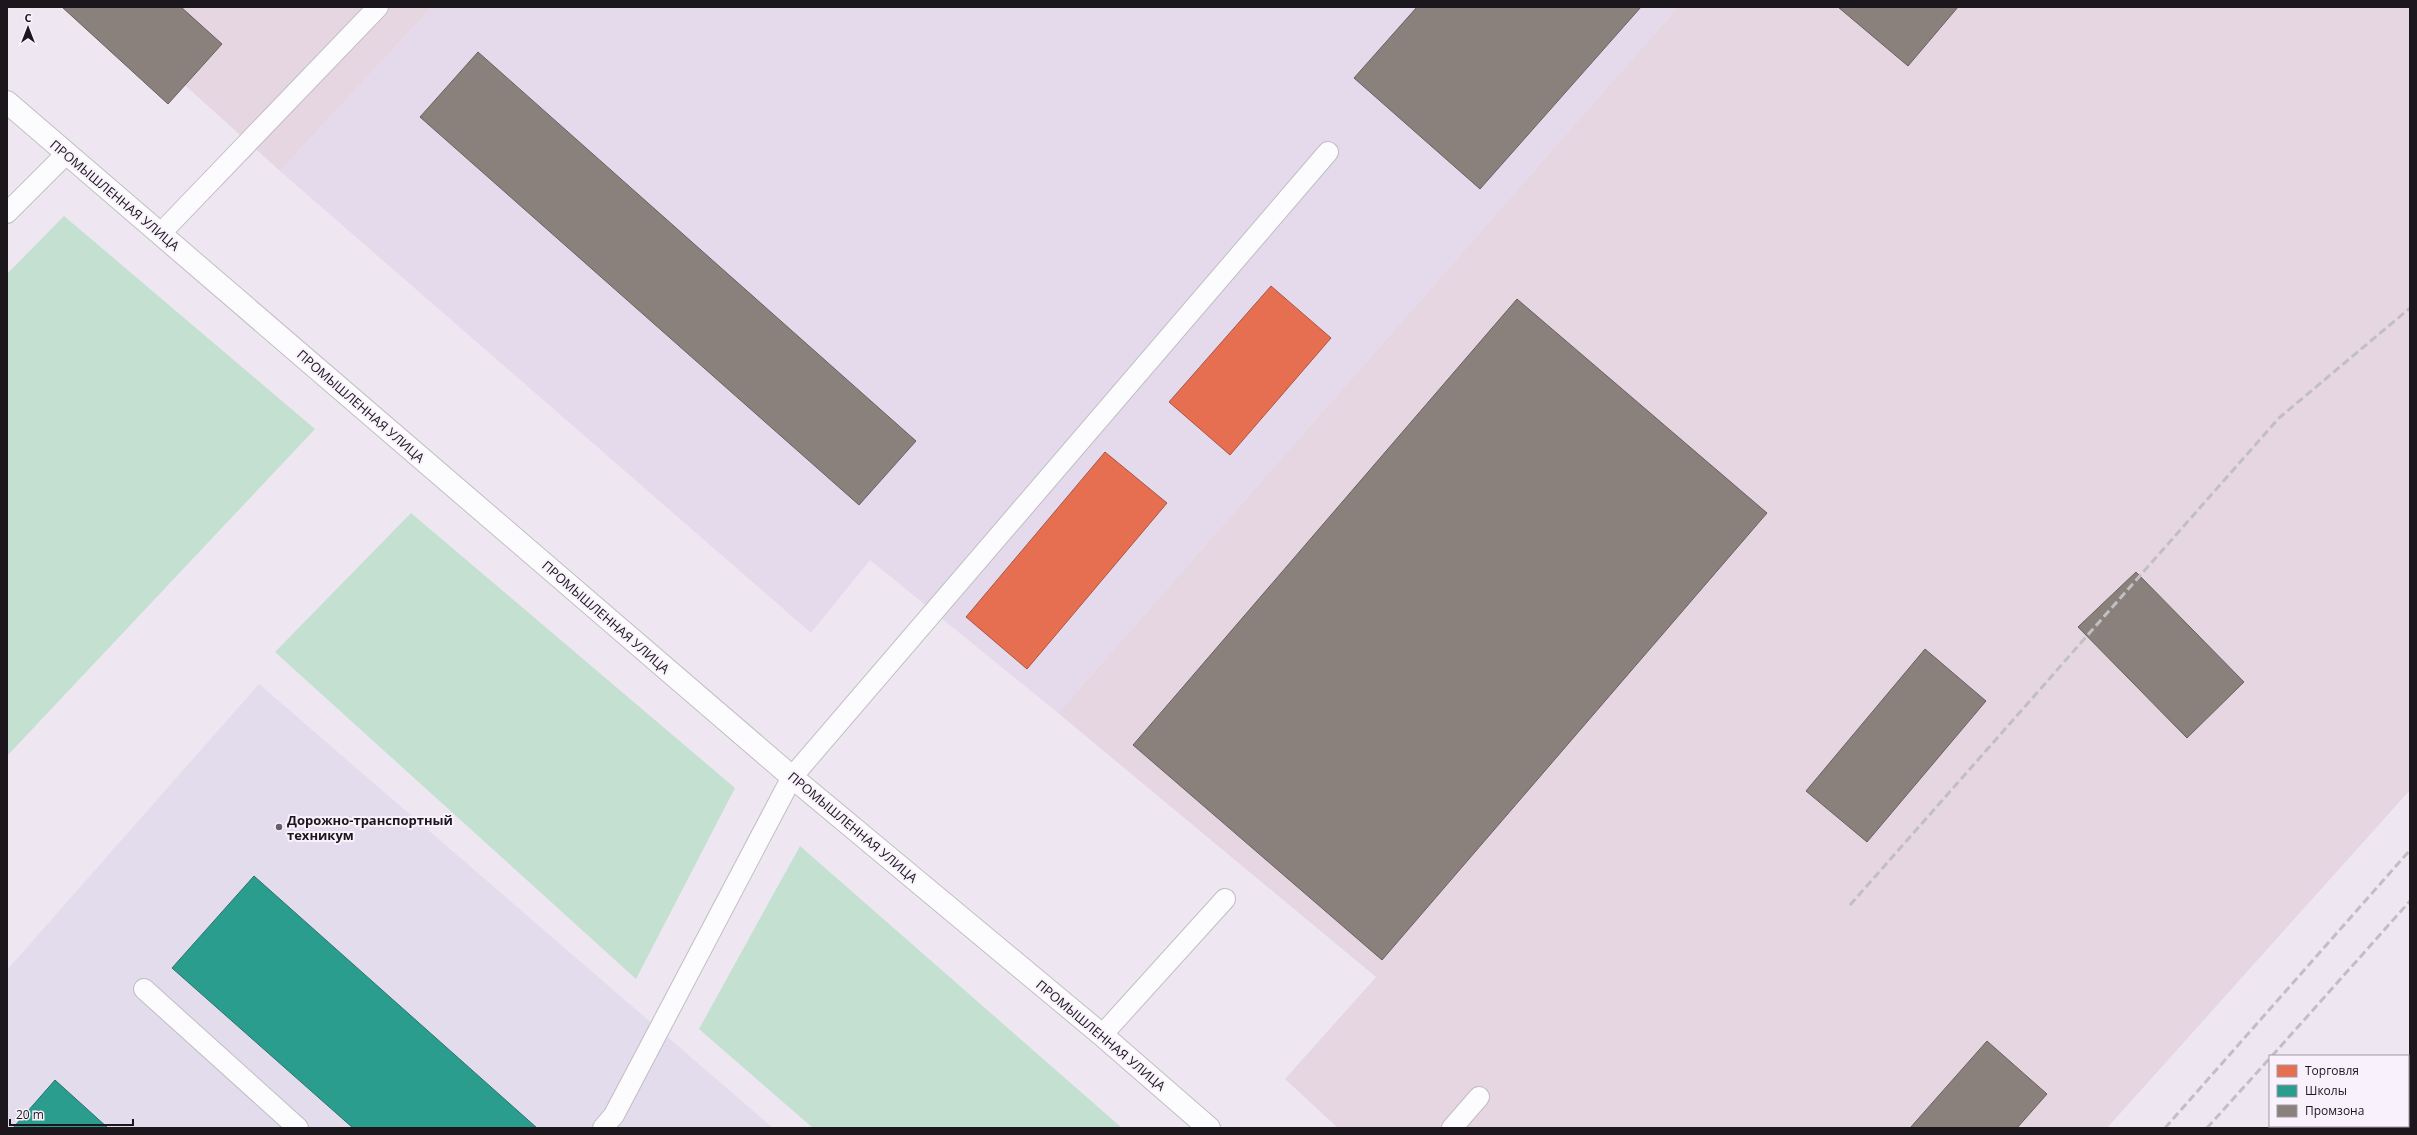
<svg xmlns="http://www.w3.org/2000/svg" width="2417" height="1135" font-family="'Open Sans',sans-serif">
  <rect width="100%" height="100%" fill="#eee7f1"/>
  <path fill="#e5daeb" d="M 432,7 L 1678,7 L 1058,713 L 870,560 L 811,633 L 280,171 Z"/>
  <path fill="#e5d6e2" d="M 98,7 L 432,7 L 280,171 Z
    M 1678,7 L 2410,7 L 2410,790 L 2107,1128 L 1338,1128 L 1285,1079 L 1376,977 L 1058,713 Z"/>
  <path fill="#e2dced" d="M 259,684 L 773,1128 L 7,1128 L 7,970 Z"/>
  <path fill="#c3e0d0" d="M 64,216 L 315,429 L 7,756 L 7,274 Z
    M 411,513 L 735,788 L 636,979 L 275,652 Z
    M 800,846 L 1122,1128 L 813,1128 L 699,1029 Z"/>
  <path fill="#e76f51" stroke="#aa5541" d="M 1271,286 L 1331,338 L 1230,455 L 1169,402 Z
    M 1105,452 L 1167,503 L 1027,669 L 966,617 Z"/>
  <path fill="#2a9d8f" stroke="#26756d" d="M 254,876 L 537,1128 L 353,1128 L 172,968 Z
    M 55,1080 L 108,1128 L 13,1128 Z"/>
  <path fill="#8a817c" stroke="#696160" d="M 62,7 L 181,7 L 222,44 L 168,104 Z
    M 1417,7 L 1641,7 L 1480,189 L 1354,78 Z
    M 1838,7 L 1958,7 L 1908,66 Z
    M 478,52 L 916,441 L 859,505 L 420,117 Z
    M 1517,299 L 1767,513 L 1382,960 L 1133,745 Z
    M 2136,572 L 2244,682 L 2187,738 L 2078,627 Z
    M 1925,649 L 1986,701 L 1867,842 L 1806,791 Z
    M 1987,1041 L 2047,1094 L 2017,1128 L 1910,1128 Z"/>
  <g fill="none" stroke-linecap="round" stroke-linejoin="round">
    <g stroke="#c1bdc4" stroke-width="22">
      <path id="service" d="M 7,213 L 66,154
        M 161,233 L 378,7
        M 144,989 L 298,1128
        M 1102,1035 L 1225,899
        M 603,1128 L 614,1115 L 792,777 L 1328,152
        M 1452,1128 L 1479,1097"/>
    </g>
    <g stroke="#c1bdc4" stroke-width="24">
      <path id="minor" d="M 7,102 L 792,777 L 1102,1035 L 1209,1128"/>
    </g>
    <use href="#service" stroke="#fcfbfd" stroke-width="20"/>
    <use href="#minor" stroke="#fcfbfd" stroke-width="22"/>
    <path stroke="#c1bfc2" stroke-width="3" stroke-dasharray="8 4" stroke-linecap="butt" d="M 1850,905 L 2279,418 L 2410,308
      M 2272,1056 L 2410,901
      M 2165,1128 L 2410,850
      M 2207,1128 L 2270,1058"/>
  </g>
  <circle fill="#656067" stroke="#f9f2fd" stroke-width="1.5" cx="279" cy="827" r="4"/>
  <g text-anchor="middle" stroke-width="4" stroke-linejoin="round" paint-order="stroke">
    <g font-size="13" fill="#1b171d" stroke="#f9f2fd">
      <text transform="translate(115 195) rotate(40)" y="5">ПРОМЫШЛЕННАЯ УЛИЦА</text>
      <text transform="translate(361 406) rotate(41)" y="5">ПРОМЫШЛЕННАЯ УЛИЦА</text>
      <text transform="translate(606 617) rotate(41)" y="5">ПРОМЫШЛЕННАЯ УЛИЦА</text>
      <text transform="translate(853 827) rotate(40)" y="5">ПРОМЫШЛЕННАЯ УЛИЦА</text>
      <text transform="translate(1101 1035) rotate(40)" y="5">ПРОМЫШЛЕННАЯ УЛИЦА</text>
    </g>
    <g font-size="13" font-weight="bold" fill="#1b171d" stroke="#f9f2fd" text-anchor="start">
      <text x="287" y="825">Дорожно-транспортный<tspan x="287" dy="15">техникум</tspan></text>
    </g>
  </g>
  <rect width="2417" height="1135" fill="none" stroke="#1b171d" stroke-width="16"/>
  <rect x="2269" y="1055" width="140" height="72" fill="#f9f2fd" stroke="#a09aa3"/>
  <rect x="2277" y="1065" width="20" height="12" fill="#e76f51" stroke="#a09aa3"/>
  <text x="2305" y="1075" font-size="12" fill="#1b171d">Торговля</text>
  <rect x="2277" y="1085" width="20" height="12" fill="#2a9d8f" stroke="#a09aa3"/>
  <text x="2305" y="1095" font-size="12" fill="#1b171d">Школы</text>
  <rect x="2277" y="1105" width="20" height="12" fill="#8a817c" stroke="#a09aa3"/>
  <text x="2305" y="1115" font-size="12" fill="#1b171d">Промзона</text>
  <g transform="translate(28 28)" stroke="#f9f2fd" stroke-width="3" paint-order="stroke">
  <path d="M0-3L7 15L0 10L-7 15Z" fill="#1b171d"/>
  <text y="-6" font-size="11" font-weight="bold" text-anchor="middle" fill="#1b171d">С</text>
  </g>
  <path d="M10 1119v6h123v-6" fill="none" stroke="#1b171d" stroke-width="2"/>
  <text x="16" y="1119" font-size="12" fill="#1b171d" stroke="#f9f2fd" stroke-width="3" paint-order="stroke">20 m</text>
</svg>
